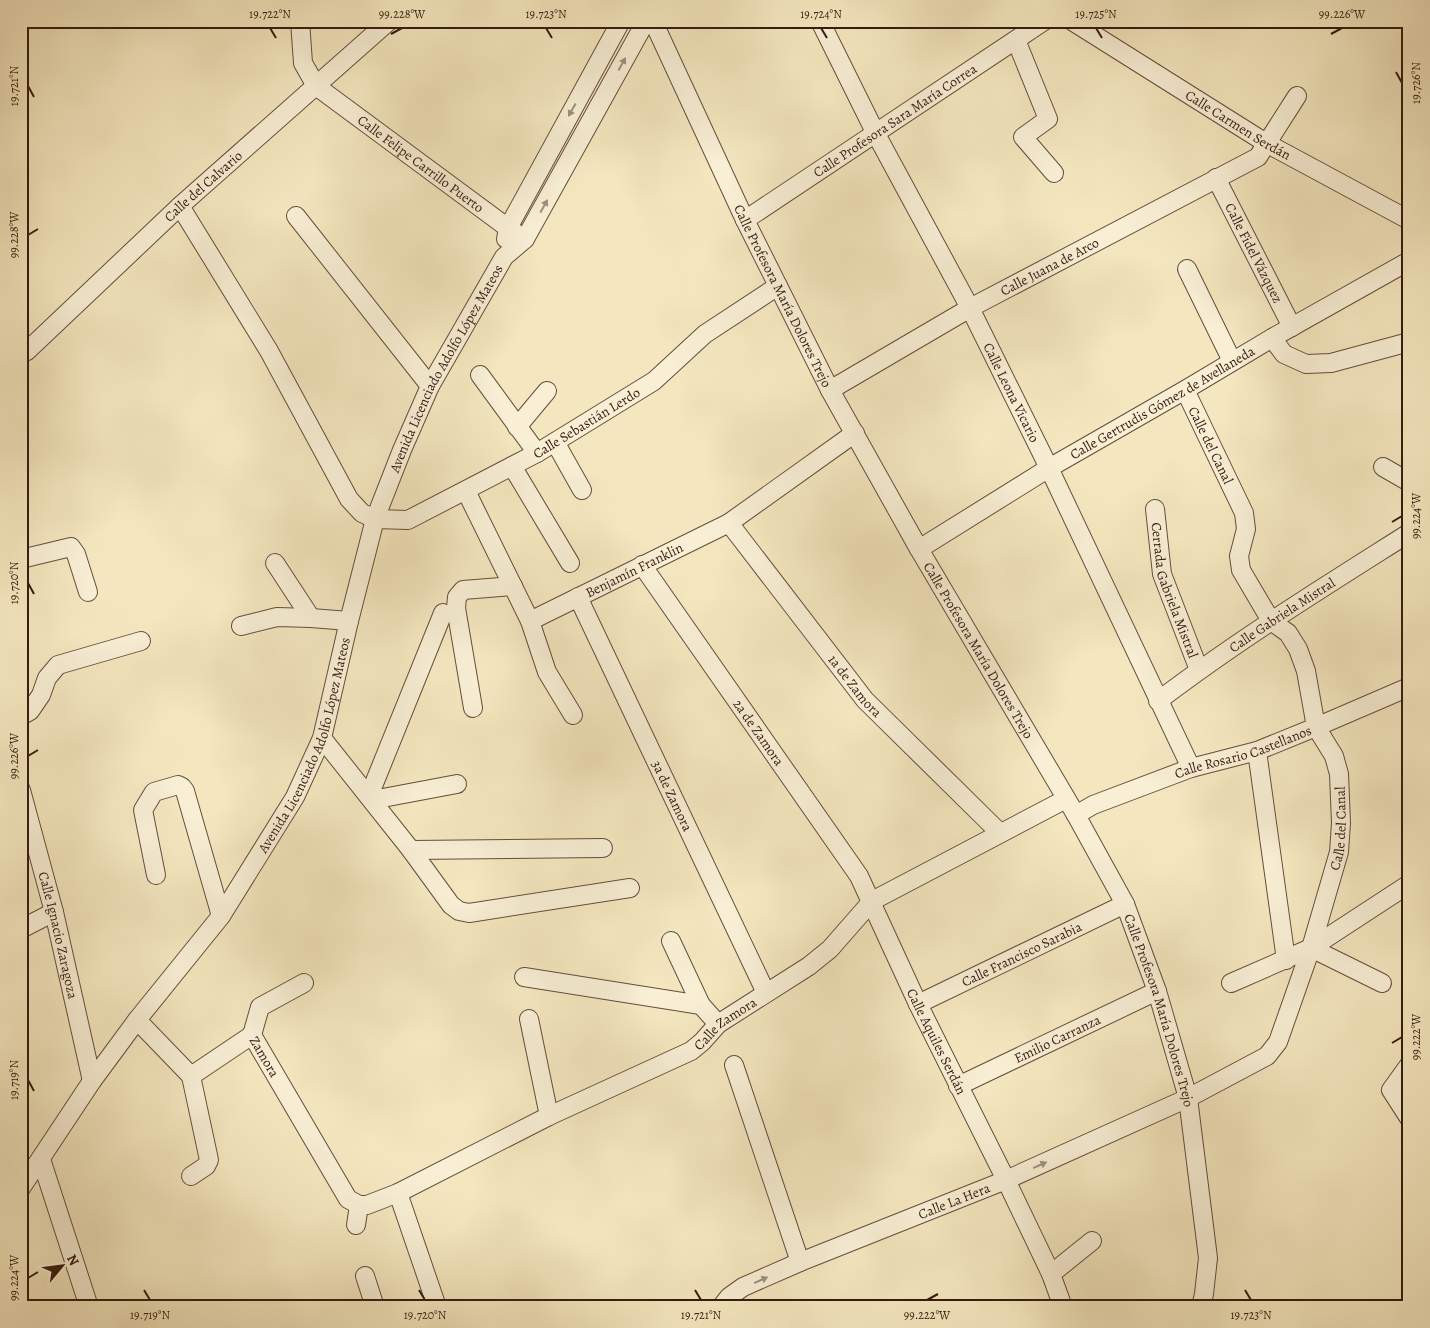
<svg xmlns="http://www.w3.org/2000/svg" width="1430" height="1328" font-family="Alegreya,serif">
  <rect width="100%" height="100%" fill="#f4e7bf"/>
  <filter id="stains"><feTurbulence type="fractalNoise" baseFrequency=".004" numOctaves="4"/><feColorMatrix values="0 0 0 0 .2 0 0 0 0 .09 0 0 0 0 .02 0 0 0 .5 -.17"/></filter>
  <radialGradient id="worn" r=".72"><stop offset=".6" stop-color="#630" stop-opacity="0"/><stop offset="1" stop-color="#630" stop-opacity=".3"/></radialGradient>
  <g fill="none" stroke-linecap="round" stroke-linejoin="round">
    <g stroke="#664d3b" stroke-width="20">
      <g id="minor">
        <path id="s1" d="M 300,21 L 303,63 L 316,86 L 508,228 L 525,239"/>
        <path id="s2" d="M 653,21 L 745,220 L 830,390 L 919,549 L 1076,815 L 1125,904 L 1157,991 L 1188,1098 L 1208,1258 L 1204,1294 L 1201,1307"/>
        <path id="s3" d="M 820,21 L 876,134 L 970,308 L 1049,468 L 1191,768"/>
        <path id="s4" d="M 1072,21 L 1266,143 L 1409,220"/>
        <path d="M 1016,40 L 1048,119 L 1023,137 L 1054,173"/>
        <path id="s5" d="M 1216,178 L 1292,327"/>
        <path id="s6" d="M 180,206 L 269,351 L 349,499 L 362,513 L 375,519 L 408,520 L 537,453 L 654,381 L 705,334 L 778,286"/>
        <path d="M 296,216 L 430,386"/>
        <path id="s7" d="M 745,220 L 1044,21"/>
        <path d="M 506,239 L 508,228 L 621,21"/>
        <path d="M 1187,269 L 1232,361"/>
        <path d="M 1272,338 L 1284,354 L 1306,364 L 1331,363 L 1409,342"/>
        <path id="s8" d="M 21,354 L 27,351 L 180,206 L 389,21"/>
        <path d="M 480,375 L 537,453"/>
        <path id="s9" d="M 830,390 L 970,308 L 1258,157 L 1297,96"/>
        <path d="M 517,427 L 547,391"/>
        <path d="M 555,442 L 582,490"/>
        <path d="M 512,466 L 570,563"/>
        <path d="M 1383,467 L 1409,482"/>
        <path d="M 466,491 L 530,621 L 547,672 L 573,715"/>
        <path id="s10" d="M 1155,509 L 1162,574 L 1199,670"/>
        <path id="s11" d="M 729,523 L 865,700 L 1000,833"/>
        <path id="s12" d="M 919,549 L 1049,468 L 1185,390 L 1272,338 L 1409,261"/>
        <path d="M 21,559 L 71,547 L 76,554 L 88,592"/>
        <path d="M 275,563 L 311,618"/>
        <path id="s13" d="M 642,565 L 859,876 L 918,1004 L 1006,1180 L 1051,1274 L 1063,1307"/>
        <path id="s14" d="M 578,597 L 766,993"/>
        <path id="s15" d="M 530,621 L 729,523 L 855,433"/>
        <path d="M 241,626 L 277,617 L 311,618 L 349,621"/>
        <path id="s16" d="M 1158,701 C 1238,640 1324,587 1409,533"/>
        <path d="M 473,708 L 456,608 L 457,597 L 463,590 L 513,586"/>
        <path d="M 21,716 L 30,711 L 41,695 L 47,678 L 58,665 L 141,641"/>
        <path d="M 322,738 L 411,850 L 451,905 L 459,911 L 469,913 L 630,888"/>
        <path d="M 1257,751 L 1286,960"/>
        <path id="s17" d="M 21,790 L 54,912 L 92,1081"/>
        <path d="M 369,796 L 443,613"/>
        <path d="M 372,800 L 457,784"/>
        <path id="s18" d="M 1076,815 L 1093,805 L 1191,768 L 1257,751 L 1316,727 L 1409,687"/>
        <path d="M 411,850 L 603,848"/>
        <path d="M 156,875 L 143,810 L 154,792 L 178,785 L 182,787 L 185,791 L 221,916"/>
        <path d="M 21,929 L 54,912"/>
        <path d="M 671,941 L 701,1005 L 718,1024"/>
        <path d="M 1311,948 L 1382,983"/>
        <path d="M 524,977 L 701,1005"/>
        <path d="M 1231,983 L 1311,948 L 1409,884"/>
        <path id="s19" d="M 918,1004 L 1125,904"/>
        <path d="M 529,1019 L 549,1116"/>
        <path d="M 137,1020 L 191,1076"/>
        <path id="s20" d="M 252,1035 L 348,1199 L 359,1205"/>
        <path d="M 252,1035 L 260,1007 L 304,983"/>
        <path d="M 734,1065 L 800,1262"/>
        <path d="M 1409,1065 L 1391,1090 L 1409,1118"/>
        <path d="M 191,1076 L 252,1035"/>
        <path id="s21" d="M 958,1086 L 1157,991"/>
        <path d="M 41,1159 L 89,1307"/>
        <path d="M 191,1176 L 206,1166 L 209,1160 L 191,1076"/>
        <path id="s22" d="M 21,1188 L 92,1081 L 137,1020 L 221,916 L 295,797 L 322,738 L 349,621 L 375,519 L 402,450 L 430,386 L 504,257 L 525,239 L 646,21"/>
        <path d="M 398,1193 L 437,1307"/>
        <path id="s23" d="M 359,1205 L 367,1205 L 398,1193 L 549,1116 L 691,1051 L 702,1042 L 718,1024 L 809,966 L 830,949 L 872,901 L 1066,799"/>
        <path d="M 356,1225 L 359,1205"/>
        <path d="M 1051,1274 L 1092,1241"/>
        <path d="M 365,1276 L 375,1307"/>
        <path id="s24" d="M 721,1307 L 729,1297 L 743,1287 L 800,1262 L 1006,1180 L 1188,1098 L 1267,1056 L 1278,1042 L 1311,948 L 1339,852 L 1341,823 L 1339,774 L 1334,756 L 1316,727 L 1306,671 L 1298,649 L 1288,633 L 1271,621 L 1241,570 L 1239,556 L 1246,529 L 1244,513 L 1185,390"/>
      </g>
    </g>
    <use href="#minor" stroke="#f8efd5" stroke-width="18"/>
  </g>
  <defs><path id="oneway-solid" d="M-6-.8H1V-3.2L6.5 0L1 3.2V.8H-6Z" transform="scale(1.25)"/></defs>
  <g fill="#a18f7c">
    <use href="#oneway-solid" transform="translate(622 64) rotate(-61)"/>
    <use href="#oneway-solid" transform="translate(572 110) rotate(119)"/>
    <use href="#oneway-solid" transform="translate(544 206) rotate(-61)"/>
    <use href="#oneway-solid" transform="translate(1040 1165) rotate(-24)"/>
    <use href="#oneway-solid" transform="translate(761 1280) rotate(-24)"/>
  </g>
  <path fill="none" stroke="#361a0f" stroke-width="2" d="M 270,28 L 276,38M 546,28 L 552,38M 821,28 L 827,38M 1096,28 L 1102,38M 391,34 L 402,28M 1331,34 L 1342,28M 1396,72 L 1402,83M 28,86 L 34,97M 28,235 L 38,229M 1392,522 L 1402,516M 28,583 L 34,594M 28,756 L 38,750M 1392,1043 L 1402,1037M 28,1080 L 34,1091M 28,1278 L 38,1272M 144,1290 L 150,1300M 419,1290 L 425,1300M 695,1290 L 701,1300M 1245,1290 L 1251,1300M 927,1300 L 938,1294"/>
  <g text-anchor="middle" stroke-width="4" stroke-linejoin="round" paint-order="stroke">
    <g font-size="14" fill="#361a0f" stroke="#f8efd5">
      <text dy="5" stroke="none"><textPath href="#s7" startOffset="180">Calle Profesora Sara María Correa</textPath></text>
      <text dy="5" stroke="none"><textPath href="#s4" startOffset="196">Calle Carmen Serdán</textPath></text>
      <text dy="5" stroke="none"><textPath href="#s1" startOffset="199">Calle Felipe Carrillo Puerto</textPath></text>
      <text dy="5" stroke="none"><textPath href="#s8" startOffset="248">Calle del Calvario</textPath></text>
      <text dy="5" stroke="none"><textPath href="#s5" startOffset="84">Calle Fidel Vázquez</textPath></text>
      <text dy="5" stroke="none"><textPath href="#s9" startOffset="252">Calle Juana de Arco</textPath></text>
      <text dy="5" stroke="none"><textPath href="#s2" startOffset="304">Calle Profesora María Dolores Trejo</textPath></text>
      <text dy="5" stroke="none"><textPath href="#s22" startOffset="935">Avenida Licenciado Adolfo López Mateos</textPath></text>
      <text dy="5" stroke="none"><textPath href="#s3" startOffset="418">Calle Leona Vicario</textPath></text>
      <text dy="5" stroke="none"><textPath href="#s12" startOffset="284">Calle Gertrudis Gómez de Avellaneda</textPath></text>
      <text dy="5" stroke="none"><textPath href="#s6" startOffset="608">Calle Sebastián Lerdo</textPath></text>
      <text transform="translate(1211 445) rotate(64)" y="5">Calle del Canal</text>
      <text dy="5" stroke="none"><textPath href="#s15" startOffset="116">Benjamín Franklin</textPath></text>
      <text dy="5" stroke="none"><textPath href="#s10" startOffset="84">Cerrada Gabriela Mistral</textPath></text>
      <text dy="5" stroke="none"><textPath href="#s16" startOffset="151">Calle Gabriela Mistral</textPath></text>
      <text dy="5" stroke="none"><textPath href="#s2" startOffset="709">Calle Profesora María Dolores Trejo</textPath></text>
      <text dy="5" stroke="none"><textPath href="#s11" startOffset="206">1a de Zamora</textPath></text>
      <text dy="5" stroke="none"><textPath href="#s13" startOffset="204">2a de Zamora</textPath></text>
      <text dy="5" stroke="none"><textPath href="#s22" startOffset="530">Avenida Licenciado Adolfo López Mateos</textPath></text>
      <text dy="5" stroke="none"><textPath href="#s18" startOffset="179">Calle Rosario Castellanos</textPath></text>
      <text dy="5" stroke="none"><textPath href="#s14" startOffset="220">3a de Zamora</textPath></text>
      <text dy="5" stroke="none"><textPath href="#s24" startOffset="844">Calle del Canal</textPath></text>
      <text dy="5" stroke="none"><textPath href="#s17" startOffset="150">Calle Ignacio Zaragoza</textPath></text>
      <text dy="5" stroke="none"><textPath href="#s19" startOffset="115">Calle Francisco Sarabia</textPath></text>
      <text dy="5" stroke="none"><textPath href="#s2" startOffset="1114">Calle Profesora María Dolores Trejo</textPath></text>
      <text dy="5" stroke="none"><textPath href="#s23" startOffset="411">Calle Zamora</textPath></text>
      <text dy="5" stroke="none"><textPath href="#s21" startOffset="110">Emilio Carranza</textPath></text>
      <text dy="5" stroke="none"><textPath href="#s13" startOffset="562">Calle Aquiles Serdán</textPath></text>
      <text dy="5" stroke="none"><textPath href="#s20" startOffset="25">Zamora</textPath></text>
      <text dy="5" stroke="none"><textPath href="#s24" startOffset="258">Calle La Hera</textPath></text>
    </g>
  </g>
  <rect width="1430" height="1328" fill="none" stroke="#f4e7bf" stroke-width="55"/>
  <g transform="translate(62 1266) rotate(61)" stroke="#f8efd5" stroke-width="4" paint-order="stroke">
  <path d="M0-4L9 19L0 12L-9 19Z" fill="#361a0f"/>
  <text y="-8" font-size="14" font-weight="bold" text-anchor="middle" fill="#361a0f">N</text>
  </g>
  <rect x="28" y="28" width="1374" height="1272" fill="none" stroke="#361a0f" stroke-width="2"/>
  <g font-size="12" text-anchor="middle" fill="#361a0f">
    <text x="270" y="18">19.722°N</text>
    <text x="402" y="18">99.228°W</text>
    <text x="546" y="18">19.723°N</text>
    <text x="821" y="18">19.724°N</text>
    <text x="1096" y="18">19.725°N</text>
    <text x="1342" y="18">99.226°W</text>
    <text transform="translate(1416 83) rotate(-90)" y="4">19.726°N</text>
    <text transform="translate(14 86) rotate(-90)" y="4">19.721°N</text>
    <text transform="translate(14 235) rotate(-90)" y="4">99.228°W</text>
    <text transform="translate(1416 516) rotate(-90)" y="4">99.224°W</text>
    <text transform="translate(14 583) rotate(-90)" y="4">19.720°N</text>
    <text transform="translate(14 756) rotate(-90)" y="4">99.226°W</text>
    <text transform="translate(1416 1037) rotate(-90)" y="4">99.222°W</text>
    <text transform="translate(14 1080) rotate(-90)" y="4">19.719°N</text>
    <text transform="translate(14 1278) rotate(-90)" y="4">99.224°W</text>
    <text x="150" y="1319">19.719°N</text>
    <text x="425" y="1319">19.720°N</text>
    <text x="701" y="1319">19.721°N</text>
    <text x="927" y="1319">99.222°W</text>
    <text x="1251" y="1319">19.723°N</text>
  </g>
  <rect width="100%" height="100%" filter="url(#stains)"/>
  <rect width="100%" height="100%" fill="url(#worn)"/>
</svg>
